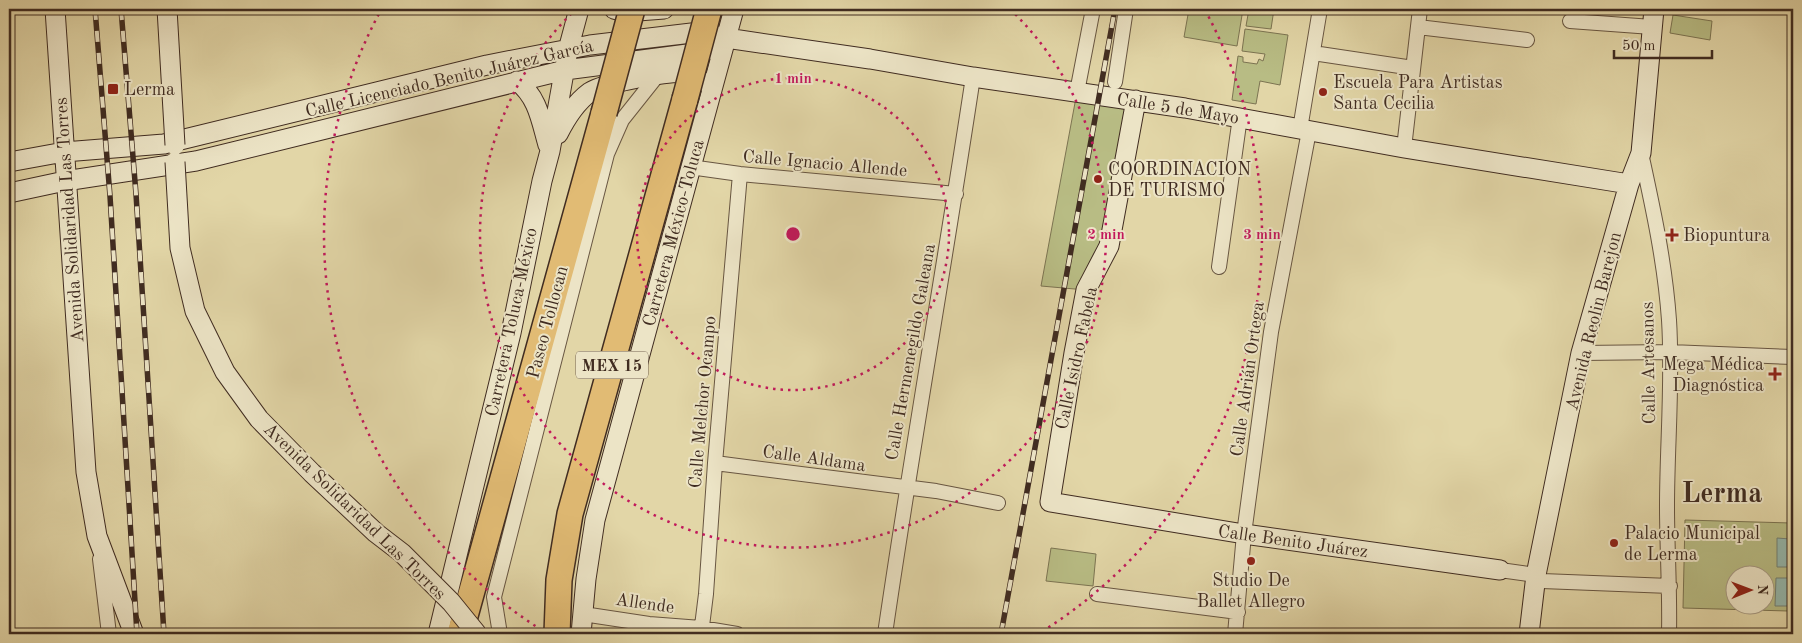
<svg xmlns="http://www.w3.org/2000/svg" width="1802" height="643" font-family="'Old Standard TT',serif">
  <rect width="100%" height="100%" fill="#e2d6a7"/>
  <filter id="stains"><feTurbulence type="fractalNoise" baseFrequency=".004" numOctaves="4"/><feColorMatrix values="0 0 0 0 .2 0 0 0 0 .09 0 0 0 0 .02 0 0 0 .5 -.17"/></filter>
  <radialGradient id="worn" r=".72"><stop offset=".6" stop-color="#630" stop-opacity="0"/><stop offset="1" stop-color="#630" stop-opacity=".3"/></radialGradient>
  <path fill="#b8bc84" stroke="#7c7452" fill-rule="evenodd" d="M 1189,9 L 1243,9 L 1237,46 L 1184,37 Z
    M 1249,9 L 1274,9 L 1271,29 L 1246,26 Z
    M 1673,15 L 1712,21 L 1710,40 L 1670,33 Z
    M 1245,29 L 1288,35 L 1280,85 L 1260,81 L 1256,104 L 1232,100 L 1238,56 L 1243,57 L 1243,62 L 1257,64 L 1259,59 L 1263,61 L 1265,54 L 1242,51 Z
    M 1077,92 L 1136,100 L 1109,246 L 1086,290 L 1041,286 Z
    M 1685,520 L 1791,523 L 1788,611 L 1683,608 ZM 1734,576 L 1764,576 L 1764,606 L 1734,606 Z
    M 1051,548 L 1096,554 L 1093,586 L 1046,581 Z"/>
  <path fill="#95b8ad" stroke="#738075" d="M 1777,538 L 1790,539 L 1789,567 L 1777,567 Z
    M 1776,578 L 1788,578 L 1788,606 L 1775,606 Z"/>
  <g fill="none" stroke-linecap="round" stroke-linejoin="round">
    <g stroke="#685642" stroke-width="16">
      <path id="street" d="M 1570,21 L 1652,27
        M 1418,27 L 1527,40
        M 1313,53 L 1413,68
        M 1115,82 L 1126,9
        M 1077,92 L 1093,9
        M 1300,129 L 1320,9
        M 1404,148 L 1420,9
        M 1641,153 C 1653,208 1665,263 1669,320 C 1673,381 1667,445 1667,506 C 1667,549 1670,591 1669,634
        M 690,167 L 740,174 L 956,194
        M 1219,267 L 1240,117
        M 1581,353 L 1670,352 L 1793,357
        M 715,463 L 936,491 L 998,503
        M 100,559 L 109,634
        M 1500,570 L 1536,575 L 1542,581 L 1670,586
        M 1097,594 L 1238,612
        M 583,614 L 649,624 L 701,628 L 737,634
        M 500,634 L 494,597 L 607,154 L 622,120 L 657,76
        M 701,634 L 706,594 L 715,463 L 740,174
        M 885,634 C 912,448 945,263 973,77
        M 1235,634 L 1244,534 L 1271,332 L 1309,131"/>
    </g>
    <g stroke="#402c21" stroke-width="21">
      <path id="secondary" d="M 55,9 L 86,472 L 97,536 L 134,634
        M 614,9 L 625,12 L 664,9
        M 517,81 C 538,97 541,121 548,145
        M 1136,100 L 1109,246 L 1086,290 L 1074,353 L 1050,502 L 1244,534 L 1500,570
        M 558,134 C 566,118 575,103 590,92 C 604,83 672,70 688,73 C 693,74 698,77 701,81
        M 9,162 L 64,152 L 164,144 L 487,65 L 590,45 L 700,32 L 726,38 L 870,59 L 973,77 L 1185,108 L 1404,148 L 1629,184
        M 9,193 L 65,181 L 196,161 L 565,70 L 703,52 L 708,49
        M 438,634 L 511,333 L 542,181 L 550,151 L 568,50 L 579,9
        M 581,634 L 586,579 L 595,520 L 734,9
        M 1529,634 L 1536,575 L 1581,353 L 1629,184 L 1641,153 L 1654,9"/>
    </g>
    <g stroke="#402c21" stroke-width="28">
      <path id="highway" d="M 460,634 L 604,113
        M 557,634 L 559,580 L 570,514 L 685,99"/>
    </g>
    <use href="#street" stroke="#ece4c6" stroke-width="14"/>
    <use href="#secondary" stroke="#ece4c6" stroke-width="19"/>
    <use href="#highway" stroke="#e1bb74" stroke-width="25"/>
    <g stroke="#402c21" stroke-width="5.5">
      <path id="rail" d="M 95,9 L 110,196 L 137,634
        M 121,9 L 136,194 L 164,634
        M 1001,634 L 1115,9"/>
    </g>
    <use href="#rail" stroke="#ece4c6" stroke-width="4" stroke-dasharray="11" stroke-linecap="butt"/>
    <g stroke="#402c21" stroke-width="21" stroke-linecap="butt">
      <path id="secondary-bridge" d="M 167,9 L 175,145
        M 175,162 L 180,248 L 195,311 L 225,372 L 259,419 L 312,473 L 376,533 L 402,553 L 451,602 L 477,634"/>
    </g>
    <g stroke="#402c21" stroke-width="28" stroke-linecap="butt">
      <path id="highway-bridge" d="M 685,99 L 709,9
        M 604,113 L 632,9"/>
    </g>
    <use href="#secondary-bridge" stroke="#ece4c6" stroke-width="19"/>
    <use href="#highway-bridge" stroke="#e1bb74" stroke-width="25"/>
  </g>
  <g fill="none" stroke="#c2185b" stroke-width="2.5" stroke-dasharray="2.5 5">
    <circle cx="793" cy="234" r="156"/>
    <path d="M1010 9A313 313 0 1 1 576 9"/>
    <path d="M548 634A469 469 0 0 1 381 10M1205 10A469 469 0 0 1 1038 634"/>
  </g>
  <g fill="#8f2418" stroke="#ece4c6" stroke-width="2">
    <rect x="107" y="83" width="12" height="12" rx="2.5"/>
    <circle cx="1323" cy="92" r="5"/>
    <circle cx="1098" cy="179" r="5"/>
    <path d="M1669.5 227.5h5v5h5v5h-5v5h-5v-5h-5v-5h5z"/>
    <path d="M1772.5 366.5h5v5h5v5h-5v5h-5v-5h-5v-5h5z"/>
    <circle cx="1614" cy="543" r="5"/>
    <circle cx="1251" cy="561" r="5"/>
  </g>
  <g text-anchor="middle" stroke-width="4" stroke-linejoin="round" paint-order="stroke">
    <rect fill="#ece4c6" stroke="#746352" stroke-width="1" x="576" y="351.5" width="72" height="27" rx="4"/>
    <g font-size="16" font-weight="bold" fill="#402c21">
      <text x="612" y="371">MEX 15</text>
    </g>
    <g font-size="18" fill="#402c21" stroke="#ece4c6">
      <text transform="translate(449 78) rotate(-13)" y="6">Calle Licenciado Benito Juárez García</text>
      <text transform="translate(1178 108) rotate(9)" y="6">Calle 5 de Mayo</text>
      <text transform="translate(825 163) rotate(5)" y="6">Calle Ignacio Allende</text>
      <text transform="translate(69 220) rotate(-94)" y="6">Avenida Solidaridad Las Torres</text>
      <text transform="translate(673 233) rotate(-75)" y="6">Carretera México-Toluca</text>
      <text transform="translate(1593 321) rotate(-76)" y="6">Avenida Reolin Barejon</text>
      <text transform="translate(511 322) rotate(-78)" y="6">Carretera Toluca-México</text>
      <text transform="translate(547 322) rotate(-75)" y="6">Paseo Tollocan</text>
      <text transform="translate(910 352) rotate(-80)" y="6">Calle Hermenegildo Galeana</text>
      <text transform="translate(1076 358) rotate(-78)" y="6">Calle Isidro Fabela</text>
      <text transform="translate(1648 363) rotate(-91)" y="6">Calle Artesanos</text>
      <text transform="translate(1247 379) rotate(-82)" y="6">Calle Adrián Ortega</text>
      <text transform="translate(702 402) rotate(-85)" y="6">Calle Melchor Ocampo</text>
      <text transform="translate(814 458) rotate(8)" y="6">Calle Aldama</text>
      <text transform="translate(355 511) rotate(44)" y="6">Avenida Solidaridad Las Torres</text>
      <text transform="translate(1293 541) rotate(8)" y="6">Calle Benito Juárez</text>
      <text transform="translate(645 603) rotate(8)" y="6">Allende</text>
    </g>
    <g font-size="18" fill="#402c21" stroke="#ece4c6" text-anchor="start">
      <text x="1333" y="88">Escuela Para Artistas<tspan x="1333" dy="21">Santa Cecilia</tspan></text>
      <text x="124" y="95">Lerma</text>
      <text x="1108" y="175">COORDINACION<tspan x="1108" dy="21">DE TURISMO</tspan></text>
      <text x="1683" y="241">Biopuntura</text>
      <text x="1764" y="370" text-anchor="end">Mega Médica<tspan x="1764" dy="21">Diagnóstica</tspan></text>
      <text x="1624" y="539">Palacio Municipal<tspan x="1624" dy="21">de Lerma</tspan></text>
      <text x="1251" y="586" text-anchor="middle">Studio De<tspan x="1251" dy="21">Ballet Allegro</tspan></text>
    </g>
    <g font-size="28" font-weight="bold" fill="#402c21" stroke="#ece4c6">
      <text x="1722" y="502">Lerma</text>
    </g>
  </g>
  <circle cx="793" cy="234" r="8" fill="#c2185b" stroke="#ece4c6" stroke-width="2.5"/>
  <g font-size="15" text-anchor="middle" font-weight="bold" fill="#c2185b" stroke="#ece4c6" stroke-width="4" stroke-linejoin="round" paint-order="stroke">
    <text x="793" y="83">1 min</text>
    <text x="1106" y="239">2 min</text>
    <text x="1262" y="239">3 min</text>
  </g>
  <rect width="1802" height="643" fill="none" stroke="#e2d6a7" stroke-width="30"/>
  <rect x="10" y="10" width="1782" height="623" fill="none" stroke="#402c21" stroke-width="2.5"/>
  <rect x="15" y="15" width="1772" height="613" fill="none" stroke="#402c21"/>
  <g transform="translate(1750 590) rotate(89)"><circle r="24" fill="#ece4c6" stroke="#a79a84"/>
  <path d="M0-4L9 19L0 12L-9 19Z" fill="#8f2418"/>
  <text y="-8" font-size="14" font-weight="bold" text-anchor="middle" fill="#402c21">N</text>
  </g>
  <path d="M1614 50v8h98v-8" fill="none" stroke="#402c21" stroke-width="2.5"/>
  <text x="1622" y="50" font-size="15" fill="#402c21" stroke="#ece4c6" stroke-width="4" paint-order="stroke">50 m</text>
  <rect width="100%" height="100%" filter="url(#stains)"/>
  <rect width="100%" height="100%" fill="url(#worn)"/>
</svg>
